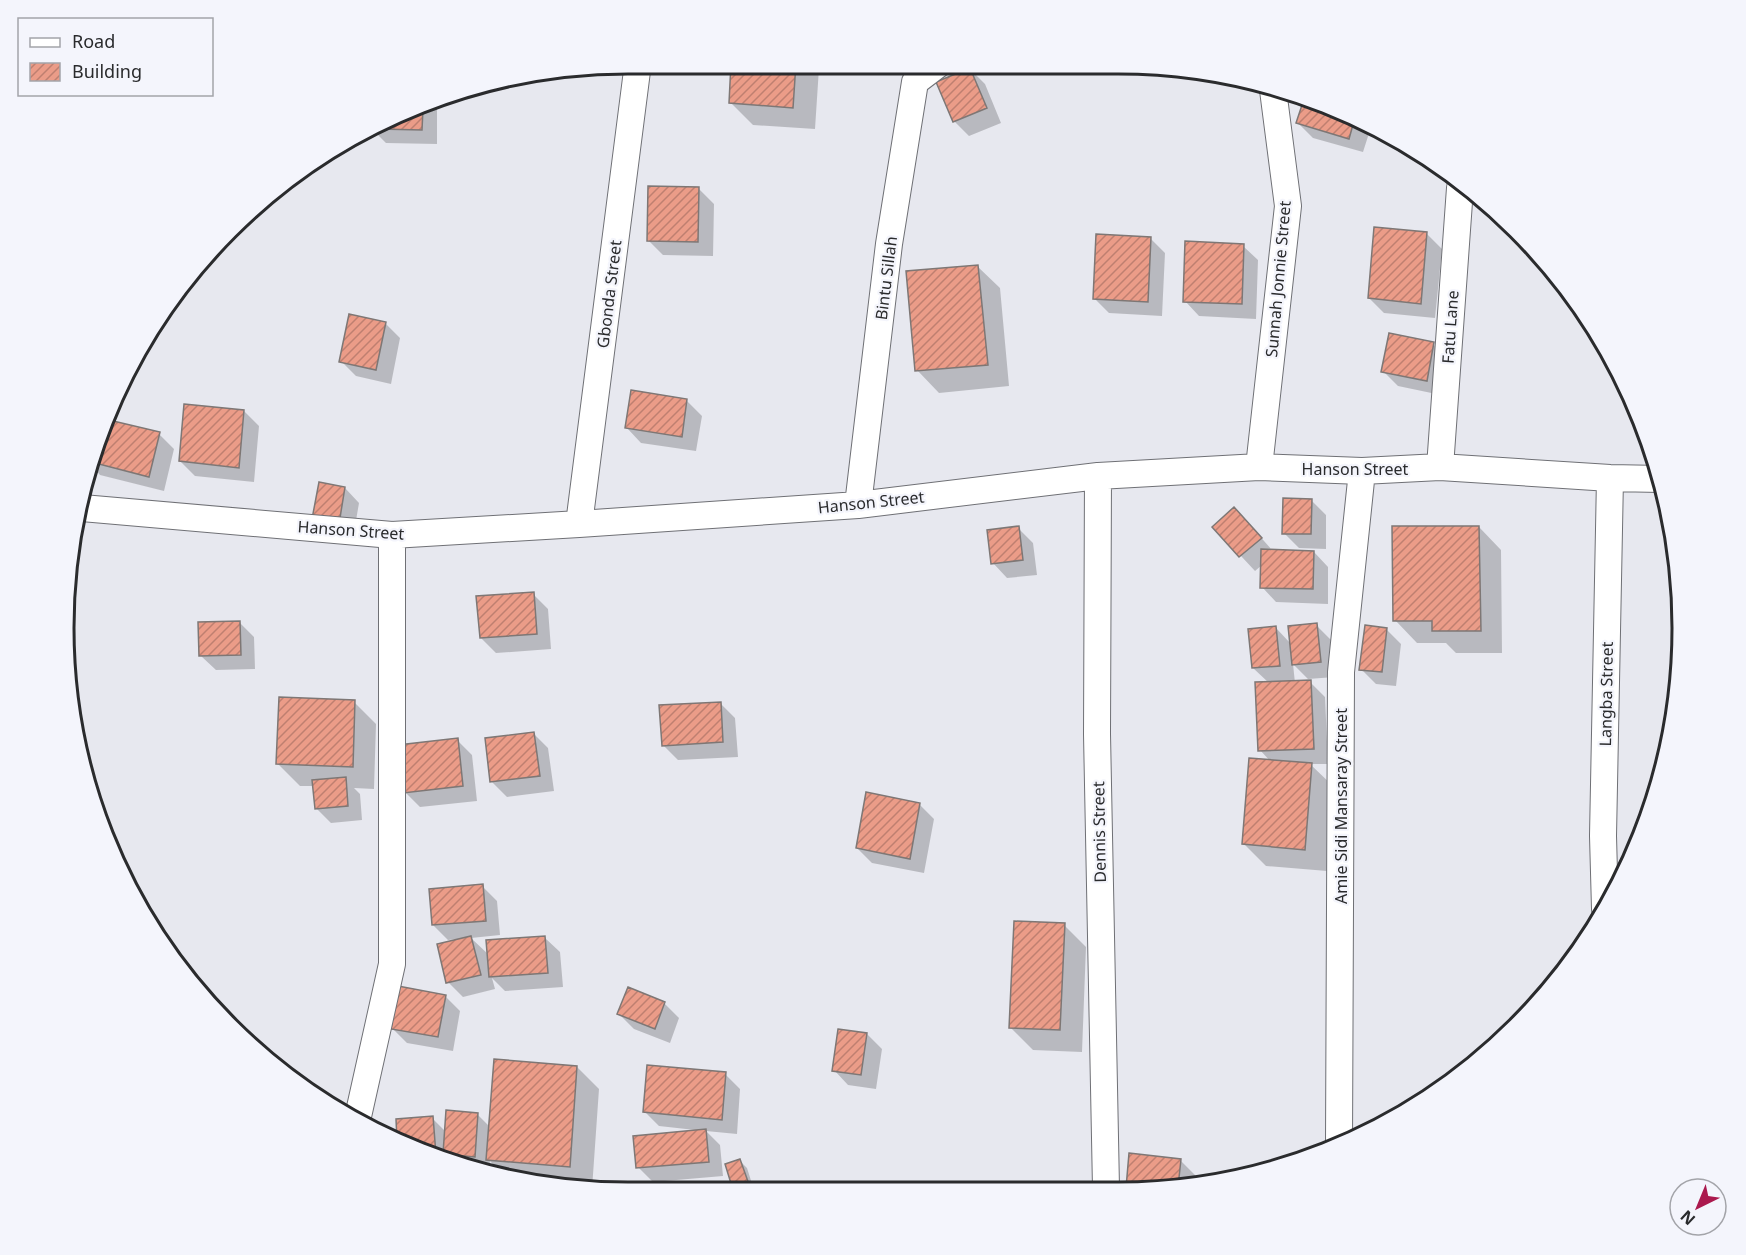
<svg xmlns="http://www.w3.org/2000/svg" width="1746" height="1255" font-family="'Noto Sans',sans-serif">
  <defs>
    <pattern id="building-hatch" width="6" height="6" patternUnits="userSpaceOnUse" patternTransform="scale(1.5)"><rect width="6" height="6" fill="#eb9c88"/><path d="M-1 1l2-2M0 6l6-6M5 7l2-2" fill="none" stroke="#bf7f70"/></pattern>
  </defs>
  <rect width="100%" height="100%" fill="#e7e8ef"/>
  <path fill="#0003" d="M 733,63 L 814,63 L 819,68 L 815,129 L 753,125 L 730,102 Z
    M 970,69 L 985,84 L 1001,123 L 969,136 L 954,121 Z
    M 437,102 L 437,144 L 386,143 L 374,131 Z
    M 1304,102 L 1371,127 L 1363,152 L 1313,138 L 1298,123 Z
    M 1386,133 L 1401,139 L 1420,154 L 1397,144 Z
    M 699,189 L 714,204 L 713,256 L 663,255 L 648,240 Z
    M 1427,234 L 1442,249 L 1435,318 L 1384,313 L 1369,298 Z
    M 1150,238 L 1165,253 L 1162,316 L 1109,313 L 1094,298 Z
    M 1243,246 L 1258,260 L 1256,319 L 1199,316 L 1185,301 Z
    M 977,266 L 1000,288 L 1009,386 L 939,393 L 917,370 Z
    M 385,323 L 400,338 L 391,384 L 356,376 L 341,361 Z
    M 1433,344 L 1448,359 L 1441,395 L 1398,386 L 1383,371 Z
    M 687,401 L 702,416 L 696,451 L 641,443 L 627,428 Z
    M 244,411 L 259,426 L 254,482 L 195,476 L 180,461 Z
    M 108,421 L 159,434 L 174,449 L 164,491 L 100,475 L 94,468 Z
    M 1650,439 L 1653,446 L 1658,466 L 1648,456 Z
    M 345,488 L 359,503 L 353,538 L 328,534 Z
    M 1311,500 L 1326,515 L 1326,549 L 1299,548 L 1284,533 Z
    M 1249,524 L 1273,551 L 1314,552 L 1328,567 L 1328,604 L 1276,602 L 1262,587 L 1262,565 L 1255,571 L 1214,527 Z
    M 1479,527 L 1501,550 L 1502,653 L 1456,653 L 1446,643 L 1417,643 L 1395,620 Z
    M 1018,528 L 1033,543 L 1037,575 L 1007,578 L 993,563 Z
    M 533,594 L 548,609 L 551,649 L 496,653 L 481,638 Z
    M 239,622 L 254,637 L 255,669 L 216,670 L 201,656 Z
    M 1316,625 L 1331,640 L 1335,677 L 1308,679 L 1293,664 L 1295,683 L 1310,682 L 1325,697 L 1328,764 L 1310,764 L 1334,787 L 1327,871 L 1266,866 L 1244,844 L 1271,762 L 1260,750 L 1269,683 L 1253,668 L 1276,628 L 1291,644 Z
    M 1386,629 L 1401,644 L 1396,686 L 1376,684 L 1361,669 Z
    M 68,647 L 76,655 L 68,673 Z
    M 354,702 L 376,724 L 374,789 L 354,788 L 360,794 L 362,820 L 331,823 L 316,808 L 314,786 L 300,786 L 278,764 Z
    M 720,703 L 735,718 L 738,757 L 678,760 L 663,745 Z
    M 534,734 L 548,748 L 554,791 L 507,797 L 492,782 Z
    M 457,740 L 472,755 L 477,801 L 420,807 L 405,792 Z
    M 919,804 L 934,819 L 924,873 L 872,863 L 857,848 Z
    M 482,886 L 497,901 L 500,935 L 471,938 L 489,955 L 545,938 L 560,952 L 563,987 L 505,991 L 492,978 L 495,989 L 463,997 L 448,982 L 457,939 L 448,940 L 433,925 Z
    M 1064,925 L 1086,947 L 1082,1052 L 1033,1050 L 1011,1028 Z
    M 445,996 L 460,1011 L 453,1051 L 407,1043 L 392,1028 Z
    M 664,1003 L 679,1018 L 670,1043 L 634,1029 L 619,1014 Z
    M 867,1034 L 882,1049 L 876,1089 L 848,1085 L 834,1070 Z
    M 577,1067 L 599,1089 L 592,1189 L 562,1186 L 505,1177 L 490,1161 L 489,1171 L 473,1169 L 453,1162 L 449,1158 L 449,1161 L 399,1142 L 432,1118 L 446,1132 L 477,1114 L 490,1127 Z
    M 725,1074 L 740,1089 L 737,1134 L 706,1131 L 720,1145 L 723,1176 L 653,1182 L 638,1167 L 695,1130 L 659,1126 L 645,1112 Z
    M 1180,1160 L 1195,1175 L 1194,1187 L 1128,1188 Z
    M 740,1161 L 747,1168 L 754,1190 L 735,1190 Z"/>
  <path fill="url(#building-hatch)" stroke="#7e7775" stroke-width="1.5" d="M 731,63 L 796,63 L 793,108 L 729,103 Z
    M 970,68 L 987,108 L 953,122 L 936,82 Z
    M 1303,102 L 1354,121 L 1349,139 L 1296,123 Z
    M 423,109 L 422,130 L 378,129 Z
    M 648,186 L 699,187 L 698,242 L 647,241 Z
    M 1374,227 L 1427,232 L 1421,304 L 1368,298 Z
    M 1096,234 L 1151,237 L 1148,302 L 1093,299 Z
    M 1185,241 L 1244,244 L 1242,304 L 1183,302 Z
    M 978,265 L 988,365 L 915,371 L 906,271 Z
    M 349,314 L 386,322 L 376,370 L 339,362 Z
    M 1389,333 L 1434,342 L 1427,381 L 1381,372 Z
    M 631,390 L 687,399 L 682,437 L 625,428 Z
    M 184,404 L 244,410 L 239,468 L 179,461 Z
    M 109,420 L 160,432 L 149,477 L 95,463 Z
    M 1649,436 L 1653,446 L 1656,458 L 1647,457 Z
    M 319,482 L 345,487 L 339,524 L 312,519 Z
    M 1283,498 L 1312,499 L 1311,534 L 1282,534 Z
    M 1234,507 L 1262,538 L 1239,557 L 1212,527 Z
    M 1019,526 L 1023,560 L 991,564 L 987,530 Z
    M 1392,526 L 1479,526 L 1481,631 L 1432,631 L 1432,621 L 1393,621 Z
    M 1261,549 L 1314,551 L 1313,589 L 1260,588 Z
    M 534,592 L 537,634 L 480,638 L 476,596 Z
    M 240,621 L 241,655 L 199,656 L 198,622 Z
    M 1317,623 L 1321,662 L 1292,665 L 1288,626 Z
    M 1365,625 L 1387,628 L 1382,672 L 1359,670 Z
    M 1276,626 L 1280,666 L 1252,668 L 1248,629 Z
    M 1311,680 L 1314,749 L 1258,751 L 1255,682 Z
    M 279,697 L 355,700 L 353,767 L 276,764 Z
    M 721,702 L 723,742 L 662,746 L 659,705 Z
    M 534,732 L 540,776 L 490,782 L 485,738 Z
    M 458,738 L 463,786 L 403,793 L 398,745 Z
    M 1249,758 L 1312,763 L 1305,850 L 1242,844 Z
    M 346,777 L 348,806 L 315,809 L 312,780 Z
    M 866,792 L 920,803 L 910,859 L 856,848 Z
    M 483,884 L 486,921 L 432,925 L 429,889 Z
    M 1014,921 L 1065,923 L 1060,1030 L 1009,1028 Z
    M 471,936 L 481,975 L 446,983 L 437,944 Z
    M 545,936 L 548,973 L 489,977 L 486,940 Z
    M 398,986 L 446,995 L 438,1037 L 391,1029 Z
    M 628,987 L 665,1002 L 655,1029 L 617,1014 Z
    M 838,1029 L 867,1033 L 861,1075 L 832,1071 Z
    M 494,1059 L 577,1066 L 570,1167 L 486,1160 Z
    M 647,1065 L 726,1072 L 722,1120 L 643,1112 Z
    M 446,1110 L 478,1113 L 475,1157 L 443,1154 Z
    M 433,1116 L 436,1155 L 397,1141 L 396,1119 Z
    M 706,1129 L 709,1162 L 636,1168 L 633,1136 Z
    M 1129,1153 L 1181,1159 L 1178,1187 L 1126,1188 Z
    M 740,1159 L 751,1190 L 733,1190 L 725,1164 Z"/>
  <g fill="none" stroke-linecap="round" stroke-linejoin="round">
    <g stroke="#6f7075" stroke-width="28">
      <path id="minor" d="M 1259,467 L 1288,206 L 1273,90
        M 1440,467 L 1460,188
        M 1098,476 L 1097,734 L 1106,1188
        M 858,505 L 889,244 L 915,82 L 940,63
        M 82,508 L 392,535 L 579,524 L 858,505 L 1098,476 L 1259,467 L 1362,471 L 1440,467 L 1610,478 L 1661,479
        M 579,524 L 638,63
        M 1605,909 L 1603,836 L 1610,478
        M 357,1121 L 392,964 L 392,535
        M 1339,1143 L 1341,672 L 1362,471"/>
    </g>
    <use href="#minor" stroke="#fff" stroke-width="26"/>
  </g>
  <g text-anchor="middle" stroke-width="4.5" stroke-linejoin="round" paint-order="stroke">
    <g font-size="16" fill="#2a2b2d" stroke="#f4f5fc">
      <text transform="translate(886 278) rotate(-83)" y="6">Bintu Sillah</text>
      <text transform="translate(1278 279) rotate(-85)" y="6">Sunnah Jonnie Street</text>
      <text transform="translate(609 294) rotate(-83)" y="6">Gbonda Street</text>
      <text transform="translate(1450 327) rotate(-86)" y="6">Fatu Lane</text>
      <text x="1355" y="475">Hanson Street</text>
      <text transform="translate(871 502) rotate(-6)" y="6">Hanson Street</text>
      <text transform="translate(351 530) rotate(4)" y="6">Hanson Street</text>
      <text transform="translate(1606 694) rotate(-89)" y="6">Langba Street</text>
      <text transform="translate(1341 806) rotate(-90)" y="6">Amie Sidi Mansaray Street</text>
      <text transform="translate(1099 832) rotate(-91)" y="6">Dennis Street</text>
    </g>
  </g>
  <path d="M0 0H1746V1255H0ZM628 74H1118A554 554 0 0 1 1672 628V628A554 554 0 0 1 1118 1182H628A554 554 0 0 1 74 628V628A554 554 0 0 1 628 74Z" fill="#f4f5fc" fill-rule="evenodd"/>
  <path fill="none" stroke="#2a2b2d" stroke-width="3" d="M628 74H1118A554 554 0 0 1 1672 628V628A554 554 0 0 1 1118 1182H628A554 554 0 0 1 74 628V628A554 554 0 0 1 628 74Z"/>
  <rect x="18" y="18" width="195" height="78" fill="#f4f5fc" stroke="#a3a4a9" stroke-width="1.5"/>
  <rect x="30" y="38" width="30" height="9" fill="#ffffff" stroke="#a3a4a9" stroke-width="1.5"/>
  <text x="72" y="48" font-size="18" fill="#2a2b2d">Road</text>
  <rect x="30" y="63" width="30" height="18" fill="url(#building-hatch)" stroke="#a3a4a9" stroke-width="1.5"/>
  <text x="72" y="78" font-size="18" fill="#2a2b2d">Building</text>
  <g transform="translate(1698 1207) rotate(223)"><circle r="28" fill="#f4f5fc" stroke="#a3a4a9" stroke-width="1.5"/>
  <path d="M0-4.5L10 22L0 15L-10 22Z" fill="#ab194e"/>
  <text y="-9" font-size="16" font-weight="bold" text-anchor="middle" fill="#2a2b2d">N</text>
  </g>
</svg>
